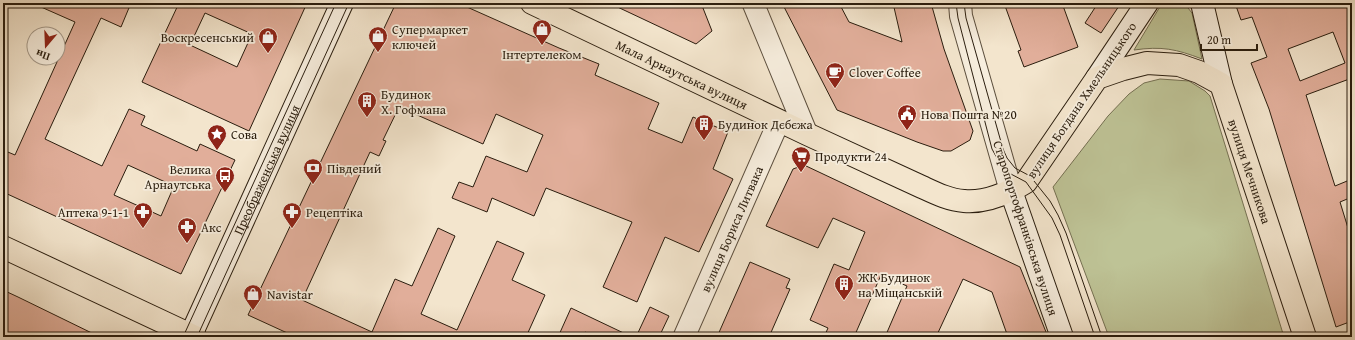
<svg xmlns="http://www.w3.org/2000/svg" width="1355" height="340" font-family="'Gentium Book Plus',serif">
  <rect width="100%" height="100%" fill="#f3e5cd"/>
  <filter id="stains"><feTurbulence type="fractalNoise" baseFrequency=".005" numOctaves="4"/><feColorMatrix values="0 0 0 0 .2 0 0 0 0 .09 0 0 0 0 .02 0 0 0 .5 -.17"/></filter>
  <radialGradient id="worn" r=".72"><stop offset=".6" stop-color="#630" stop-opacity="0"/><stop offset="1" stop-color="#630" stop-opacity=".3"/></radialGradient>
  <path fill="#bec396" stroke="#747052" d="M 1164,3 L 1184,3 L 1192,13 L 1202,59 C 1176,49 1162,46 1134,50 L 1161,5 Z
    M 1160,79 L 1189,81 L 1205,91 L 1210,96 L 1284,337 L 1109,337 L 1053,187 L 1108,116 L 1129,94 L 1144,83 Z"/>
  <path fill="#e1ae9a" stroke="#2a1d0e" fill-rule="evenodd" d="M 32,3 L 131,3 L 121,27 L 101,18 L 45,139 L 102,166 L 129,109 L 145,116 L 141,125 L 197,151 L 200,144 L 235,160 L 181,274 L 3,192 L 3,150 L 15,155 L 75,22 ZM 128,165 L 174,186 L 161,216 L 114,195 Z
    M 179,3 L 307,3 L 249,131 L 142,82 ZM 205,13 L 252,34 L 237,67 L 190,45 Z
    M 396,3 L 458,3 L 559,48 L 599,64 L 595,75 L 659,103 L 648,129 L 682,143 L 693,117 L 728,132 L 713,169 L 733,179 L 699,252 L 665,237 L 637,302 L 603,287 L 632,222 L 546,188 L 534,216 L 492,198 L 487,212 L 452,198 L 459,182 L 473,187 L 486,156 L 527,172 L 543,135 L 496,114 L 483,144 L 399,107 L 383,140 L 386,141 L 379,156 L 370,152 L 302,300 L 372,332 L 395,279 L 412,286 L 438,228 L 455,236 L 421,314 L 457,330 L 497,241 L 524,253 L 512,280 L 545,295 L 526,337 L 296,337 L 248,315 Z
    M 609,3 L 701,3 L 712,31 L 696,44 Z
    M 782,3 L 839,3 L 849,22 L 902,42 L 893,3 L 931,3 L 944,49 L 973,131 L 970,140 L 951,151 L 943,151 L 917,142 L 837,110 Z
    M 1004,3 L 1062,3 L 1078,47 L 1024,67 L 1018,51 L 1021,50 Z
    M 1098,3 L 1121,3 L 1101,33 L 1085,23 Z
    M 1235,3 L 1352,3 L 1352,78 L 1306,95 L 1335,186 L 1352,179 L 1352,197 L 1340,202 L 1352,241 L 1352,321 L 1336,327 L 1269,109 L 1251,63 L 1267,57 L 1252,17 L 1241,20 ZM 1333,32 L 1345,63 L 1300,81 L 1288,49 Z
    M 804,165 L 1020,267 L 1048,337 L 1008,337 L 992,292 L 963,279 L 936,337 L 885,337 L 907,286 L 881,275 L 854,337 L 824,337 L 828,328 L 810,320 L 834,264 L 849,270 L 865,232 L 833,218 L 818,248 L 766,226 L 793,169 Z
    M 750,262 L 790,279 L 786,288 L 790,289 L 769,337 L 717,337 Z
    M 3,290 L 18,297 L 100,337 L 3,337 Z
    M 650,307 L 669,316 L 659,337 L 636,337 Z
    M 571,308 L 632,337 L 595,337 L 585,332 L 582,337 L 558,337 Z"/>
  <g fill="none" stroke-linecap="round" stroke-linejoin="round">
    <g stroke="#5c4f3e" stroke-width="23">
      <g id="minor">
        <path d="M 753,3 L 807,134"/>
        <path id="s1" d="M 684,337 L 779,121"/>
      </g>
    </g>
    <g stroke="#5c4f3e" stroke-width="24">
      <path id="tertiary" d="M 960,3 L 961,16 L 1011,191"/>
    </g>
    <g stroke="#2a1d0e" stroke-width="24">
      <g id="secondary">
        <path d="M 1202,3 L 1221,84"/>
        <path d="M 1097,78 L 1147,3"/>
        <path d="M 1011,191 L 1062,337"/>
        <path id="s2" d="M 190,337 L 342,3"/>
      </g>
    </g>
    <g stroke="#2a1d0e" stroke-width="24">
      <g id="primary">
        <path id="s3" d="M 532,3 L 807,134 L 922,187 C 935,193 949,200 964,201 C 985,203 1008,193 1026,182 L 1097,78 L 1123,69 L 1147,63 L 1179,65 L 1199,72 L 1221,84 L 1305,337"/>
        <path d="M 3,247 L 195,337"/>
      </g>
    </g>
    <use href="#minor" stroke="#f7eede" stroke-width="21"/>
    <use href="#tertiary" stroke="#f7eede" stroke-width="22"/>
    <use href="#secondary" stroke="#f7eede" stroke-width="22"/>
    <use href="#primary" stroke="#f3e5cd" stroke-width="22"/>
    <path stroke="#2a1d0e" stroke-width="1" d="M 956,3 L 958,18 L 992,149 L 998,160 L 1009,173 L 1026,182 L 1052,218 L 1060,235 L 1095,337
      M 964,3 L 966,18 L 1003,149 L 1007,158 L 1015,168 L 1030,176 L 1050,201 L 1058,215 L 1066,233 L 1102,337
      M 183,337 L 336,3
      M 197,337 L 349,3"/>
  </g>
  <defs>
    <g id="shop-pin" transform="scale(1)"><path d="M0 17L-7.5 6A9.5 9.5 0 1 1 7.5 6Z" fill="#8f2418" stroke="#f7eede"/><path d="M-5-2.5h2.3a2.7 3.5 0 0 1 5.4 0H5L5.5 6h-11ZM-1.5-2.5h3a1.5 2.3 0 0 0-3 0Z" fill="#fff"/></g>
    <g id="cafe-pin" transform="scale(1)"><path d="M0 17L-7.5 6A9.5 9.5 0 1 1 7.5 6Z" fill="#8f2418" stroke="#f7eede"/><path d="M-5.5-4.5H6V0H3Q3 3.5 0 3.5H-2.5Q-5.5 3.5-5.5 0ZM3-3.2v2h1.7v-2ZM-6 4.5H4V6H-6Z" fill="#fff"/></g>
    <g id="building-pin" transform="scale(1)"><path d="M0 17L-7.5 6A9.5 9.5 0 1 1 7.5 6Z" fill="#8f2418" stroke="#f7eede"/><path d="M-4-6H4V6H1V3H-1V6H-4ZM-2.5-4.3h1.7v1.8h-1.7ZM.8-4.3h1.7v1.8H.8ZM-2.5-1h1.7V.8h-1.7ZM.8-1h1.7V.8H.8Z" fill="#fff"/></g>
    <g id="civic-pin" transform="scale(1)"><path d="M0 17L-7.5 6A9.5 9.5 0 1 1 7.5 6Z" fill="#8f2418" stroke="#f7eede"/><path d="M-.6-6.5H3V-4.5H.6V-3L4-1V1h2V6H-6V1h2V-1L-.6-3ZM-1.2 2.5V6h2.4V2.5Z" fill="#fff"/></g>
    <g id="sight-pin" transform="scale(1)"><path d="M0 17L-7.5 6A9.5 9.5 0 1 1 7.5 6Z" fill="#8f2418" stroke="#f7eede"/><path d="M0-6L1.8-2.2L6-1.7L2.9 1.2L3.7 5.4L0 3.3L-3.7 5.4L-2.9 1.2L-6-1.7L-1.8-2.2Z" fill="#fff"/></g>
    <g id="supermarket-pin" transform="scale(1)"><path d="M0 17L-7.5 6A9.5 9.5 0 1 1 7.5 6Z" fill="#8f2418" stroke="#f7eede"/><path d="M-6-5.5h2.5l.6 2H6L4.5 2H-2.5L-4.4-4H-6ZM-1.5 3.2a1.3 1.3 0 1 0 .1 0ZM3 3.2a1.3 1.3 0 1 0 .1 0Z" fill="#fff"/></g>
    <g id="bank-pin" transform="scale(1)"><path d="M0 17L-7.5 6A9.5 9.5 0 1 1 7.5 6Z" fill="#8f2418" stroke="#f7eede"/><path d="M-6-4H6V4H-6ZM0-2.3a2.3 2.3 0 1 0 0 4.6a2.3 2.3 0 1 0 0-4.6Z" fill="#fff"/></g>
    <g id="bus-pin" transform="scale(1)"><path d="M0 17L-7.5 6A9.5 9.5 0 1 1 7.5 6Z" fill="#8f2418" stroke="#f7eede"/><path d="M-5-6H5V4H4V6H2V4H-2V6H-4V4H-5ZM-3.5-4V0h7V-4ZM-3.5 1.2v1.5H-2V1.2ZM2 1.2v1.5H3.5V1.2Z" fill="#fff"/></g>
    <g id="pharmacy-pin" transform="scale(1)"><path d="M0 17L-7.5 6A9.5 9.5 0 1 1 7.5 6Z" fill="#8f2418" stroke="#f7eede"/><path d="M-2-6h4v4h4v4h-4v4h-4v-4h-4v-4h4Z" fill="#fff"/></g>
  </defs>
  <g fill-rule="evenodd">
    <use href="#shop-pin" x="542" y="29"/>
    <use href="#shop-pin" x="378" y="36"/>
    <use href="#shop-pin" x="268" y="37"/>
    <use href="#cafe-pin" x="835" y="72"/>
    <use href="#building-pin" x="367" y="101"/>
    <use href="#civic-pin" x="907" y="114"/>
    <use href="#building-pin" x="704" y="124"/>
    <use href="#sight-pin" x="217" y="134"/>
    <use href="#supermarket-pin" x="801" y="156"/>
    <use href="#bank-pin" x="313" y="168"/>
    <use href="#bus-pin" x="225" y="176"/>
    <use href="#pharmacy-pin" x="143" y="212"/>
    <use href="#pharmacy-pin" x="292" y="212"/>
    <use href="#pharmacy-pin" x="187" y="227"/>
    <use href="#building-pin" x="844" y="284"/>
    <use href="#shop-pin" x="253" y="294"/>
  </g>
  <g text-anchor="middle" stroke-width="3.5" stroke-linejoin="round" paint-order="stroke">
    <g font-size="13" fill="#2a1d0e" stroke="#f7eede" text-anchor="start">
      <text x="392" y="34">Супермаркет<tspan x="392" dy="15">ключей</tspan></text>
      <text x="254" y="42" text-anchor="end">Воскресенський</text>
      <text x="542" y="59" text-anchor="middle">Інтертелеком</text>
      <text x="849" y="77">Clover Coffee</text>
      <text x="381" y="99">Будинок<tspan x="381" dy="15">Х. Гофмана</tspan></text>
      <text x="921" y="119">Нова Пошта №20</text>
      <text x="718" y="129">Будинок Дєбєжа</text>
      <text x="231" y="139">Сова</text>
      <text x="815" y="161">Продукти 24</text>
      <text x="327" y="173">Південий</text>
      <text x="211" y="174" text-anchor="end">Велика<tspan x="211" dy="15">Арнаутська</tspan></text>
      <text x="129" y="217" text-anchor="end">Аптека 9-1-1</text>
      <text x="306" y="217">Рецептіка</text>
      <text x="201" y="232">Акс</text>
      <text x="858" y="282">ЖК Будинок<tspan x="858" dy="15">на Міщанській</tspan></text>
      <text x="267" y="299">Navistar</text>
    </g>
    <g font-size="13" fill="#2a1d0e" stroke="#f7eede">
      <text dy="5" stroke="none"><textPath href="#s3" startOffset="166">Мала Арнаутська вулиця</textPath></text>
      <text transform="translate(1081 100) rotate(-56)" y="5">вулиця Богдана Хмельницького</text>
      <text dy="5" stroke="none"><textPath href="#s2" startOffset="184">Преображенська вулиця</textPath></text>
      <text dy="5" stroke="none"><textPath href="#s3" startOffset="890">вулиця Мечникова</textPath></text>
      <text transform="translate(1026 228) rotate(72)" y="5">Старопортофранківська вулиця</text>
      <text dy="5" stroke="none"><textPath href="#s1" startOffset="118">вулиця Бориса Литвака</textPath></text>
    </g>
  </g>
  <rect width="1355" height="340" fill="none" stroke="#f3e5cd" stroke-width="16"/>
  <rect x="4" y="4" width="1347" height="332" fill="none" stroke="#2a1d0e" stroke-width="2"/>
  <rect x="8" y="8" width="1339" height="324" fill="none" stroke="#2a1d0e"/>
  <g transform="translate(46 46) rotate(199)"><circle r="19" fill="#f7eede" stroke="#a59a8b"/>
  <path d="M0-3L7 15L0 10L-7 15Z" fill="#8f2418"/>
  <text y="-6" font-size="11" font-weight="bold" text-anchor="middle" fill="#2a1d0e">Пн</text>
  </g>
  <path d="M1201 44v6h56v-6" fill="none" stroke="#2a1d0e" stroke-width="2"/>
  <text x="1207" y="44" font-size="12" fill="#2a1d0e" stroke="#f7eede" stroke-width="3" paint-order="stroke">20 m</text>
  <rect width="100%" height="100%" filter="url(#stains)"/>
  <rect width="100%" height="100%" fill="url(#worn)"/>
</svg>
